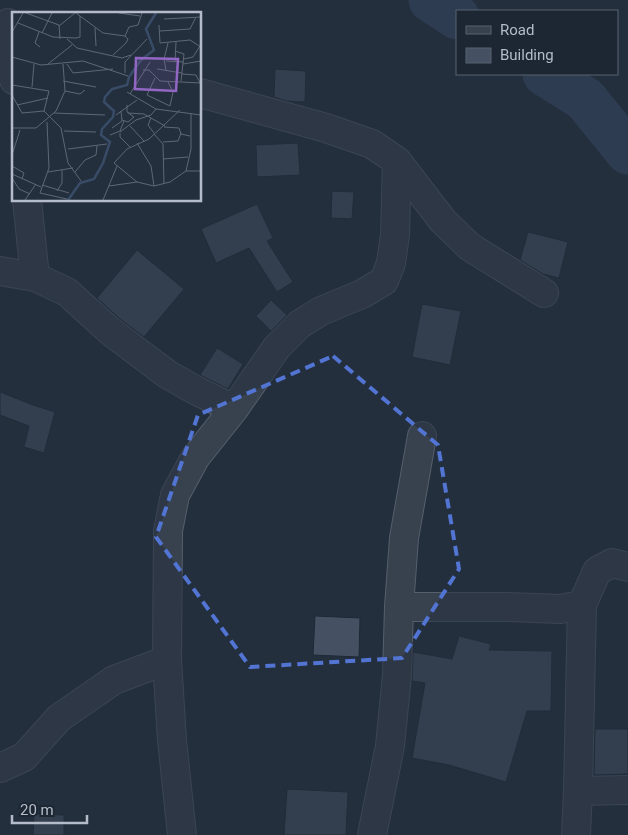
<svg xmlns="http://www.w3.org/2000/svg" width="628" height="835" font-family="Roboto,sans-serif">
  <rect width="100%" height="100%" fill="#242f3e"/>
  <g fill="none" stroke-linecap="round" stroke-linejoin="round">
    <path stroke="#394c67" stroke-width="45" d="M 431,0 L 457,17
      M 545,74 L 585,99 L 628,152"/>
  </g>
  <path fill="#455162" stroke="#1f2835" d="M 275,69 L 306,71 L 305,102 L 286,101 L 274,97 Z
    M 298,143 L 300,175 L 257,177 L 256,145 Z
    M 332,191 L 354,192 L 352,219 L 331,218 Z
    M 257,204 L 273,238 L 267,241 L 293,282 L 277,292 L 249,248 L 216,263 L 201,229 Z
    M 528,232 L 568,242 L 559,278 L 543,274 L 520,260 Z
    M 137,250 L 184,289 L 144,337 L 120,319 L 97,298 Z
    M 271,300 L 287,315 L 271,331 L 256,316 Z
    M 422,304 L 461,311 L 450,365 L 412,357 Z
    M 217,348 L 243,364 L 228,389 L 200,375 Z
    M 0,392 L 33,405 L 55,412 L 44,453 L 24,447 L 29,426 L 0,415 Z
    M 315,616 L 360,618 L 359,657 L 313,655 Z
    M 459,636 L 491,644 L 489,650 L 552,651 L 551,711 L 527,711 L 506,782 L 449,765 L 412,758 L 425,683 L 412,681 L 413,652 L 452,659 Z
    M 595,729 L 628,729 L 628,774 L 594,775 Z
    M 287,789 L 348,792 L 346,835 L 284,835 Z
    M 34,814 L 64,815 L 64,835 L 33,835 Z"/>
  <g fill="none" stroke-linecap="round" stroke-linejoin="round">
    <g stroke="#565f6c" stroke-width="30">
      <path id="minor" d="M 8,23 L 14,80
        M 200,93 L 326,128 L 372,144 L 397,161 L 443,221 L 470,247 L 544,293
        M 27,200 L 35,277
        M 0,271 L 35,277 L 67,292 L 110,331 L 167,374 L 195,390 L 234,409
        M 399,607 L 507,607 L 560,609 L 582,605 L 597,571 L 612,563 L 628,567
        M 0,768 L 24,757 L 59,718 L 114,680 L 167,660
        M 578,791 L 628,790
        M 182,835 L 172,740 L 167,660 L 168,531 L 175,495 L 195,458 L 234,409 L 277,347 L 300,324 L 321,311 L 362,294 L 384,281 L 391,263 L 395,235 L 397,161
        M 372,835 L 390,746 L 397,675 L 399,607 L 404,538 L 422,436
        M 576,835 L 578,791 L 582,605"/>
    </g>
    <use href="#minor" stroke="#38414e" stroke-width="28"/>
  </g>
  <path d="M0 0H628V835H0ZM 333,356 L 438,445 L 459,569 L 402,658 L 250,667 L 156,537 L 198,415 Z" fill="#242f3e" fill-opacity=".55" fill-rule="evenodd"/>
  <path fill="none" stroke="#5274d3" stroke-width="4" stroke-dasharray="10 6" stroke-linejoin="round" d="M 333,356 L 438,445 L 459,569 L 402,658 L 250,667 L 156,537 L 198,415 Z"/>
  <g transform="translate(12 12)">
    <rect width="189" height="189" fill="#242f3e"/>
    <path fill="none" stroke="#394c67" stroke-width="2.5" d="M 56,188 L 68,171 L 82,167 L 91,151 L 98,130 L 89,123 L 90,117 L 101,105 L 102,99 L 92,90 L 93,85 L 100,77 L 115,73 L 117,65 L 129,48 L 142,38 L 134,17 L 144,1"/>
    <path fill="none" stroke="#5e6776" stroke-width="1" d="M 14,1 L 47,13 L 48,27M 64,1 L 91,21 L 113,24 L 117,15 L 126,13 L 130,1M 107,1 L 128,4M 152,7 L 189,5M 6,11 L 41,25 L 64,26 L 68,25 L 68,4M 147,13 L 148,31 L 178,28 L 189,35M 47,14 L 63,1M 83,16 L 84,34M 148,19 L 178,17 L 184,5M 0,20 L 11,1M 27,20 L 23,31 L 28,35M 30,21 L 40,1M 55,27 L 65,36 L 110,46 L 119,43M 163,39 L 172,42 L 169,69M 101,43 L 114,31 L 116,27 L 113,24M 0,45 L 29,53 L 71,49 L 116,64M 172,47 L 181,45 L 188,34M 154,49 L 172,50M 163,50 L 164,30M 36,52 L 60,33M 55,52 L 61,61 L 101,57M 171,52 L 189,49M 145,57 L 170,61M 131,58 L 137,58 L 148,69 L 189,71M 154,58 L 152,47 L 156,31M 113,61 L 113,50 L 135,27M 170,62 L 184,63 L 188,71M 143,66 L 135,83 L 158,94M 51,69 L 84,75M 156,70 L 161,80 L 158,94M 0,73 L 37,79 L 32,99M 20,75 L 22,52M 53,79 L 68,82 L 73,78M 115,80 L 144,97 L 189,103M 118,82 L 138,50M 0,83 L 10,101 L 32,99 L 49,116 L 56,151 L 69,169M 5,93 L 36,86M 168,98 L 137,127 L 115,137 L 102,151 L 125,170 L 142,174 L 158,170 L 174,159 L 189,159M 42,101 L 93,103M 116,101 L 132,102 L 153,114M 104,103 L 125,88M 139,106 L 136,113 L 142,121M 110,108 L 116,110 L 122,105 L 115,100 L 115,93M 35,110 L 37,156 L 28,181 L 55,187M 118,114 L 132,129M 152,115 L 167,116 L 169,122 L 178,124M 0,116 L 24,116 L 44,99 L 53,79 L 51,52M 100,116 L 110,109 L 109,99M 52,119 L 84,120M 108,120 L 124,108 L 139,103 L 144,97M 108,121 L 108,125 L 118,135M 142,122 L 151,132 L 152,172M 98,123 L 108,119 L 112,109M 151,130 L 166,129 L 169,121M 125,131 L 139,154 L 142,174M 56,137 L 95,132M 0,143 L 8,118M 151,147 L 176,145M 0,154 L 12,161 L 10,167M 174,159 L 179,137 L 179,101M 36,160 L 61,156M 63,160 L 73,148 L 84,143 L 85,134M 0,162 L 29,175M 0,166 L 7,177 L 18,182M 30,173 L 57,181M 97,174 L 125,170M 45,179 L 50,171 L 50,158M 13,188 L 24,172M 91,188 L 105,154"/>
    <path fill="#9266c3" fill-opacity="0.15" stroke="#9266c3" stroke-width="2.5" d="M 124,46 L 166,47 L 164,79 L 123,77 Z"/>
    <rect width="189" height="189" fill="none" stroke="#b4bcc9" stroke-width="2.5"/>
  </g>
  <rect x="456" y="10" width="162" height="65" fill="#1d2633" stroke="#59626f"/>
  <rect x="466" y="26" width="25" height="8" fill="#38414e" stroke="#59626f"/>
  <text x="500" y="35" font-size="15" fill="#b4bcc9">Road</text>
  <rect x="466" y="48" width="25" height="15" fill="#455162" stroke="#59626f"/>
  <text x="500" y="60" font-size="15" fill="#b4bcc9">Building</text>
  <path d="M12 815v8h75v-8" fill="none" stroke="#b4bcc9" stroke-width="2.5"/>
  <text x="20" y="815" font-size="15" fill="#b4bcc9" stroke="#1d2633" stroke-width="4" paint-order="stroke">20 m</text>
</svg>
